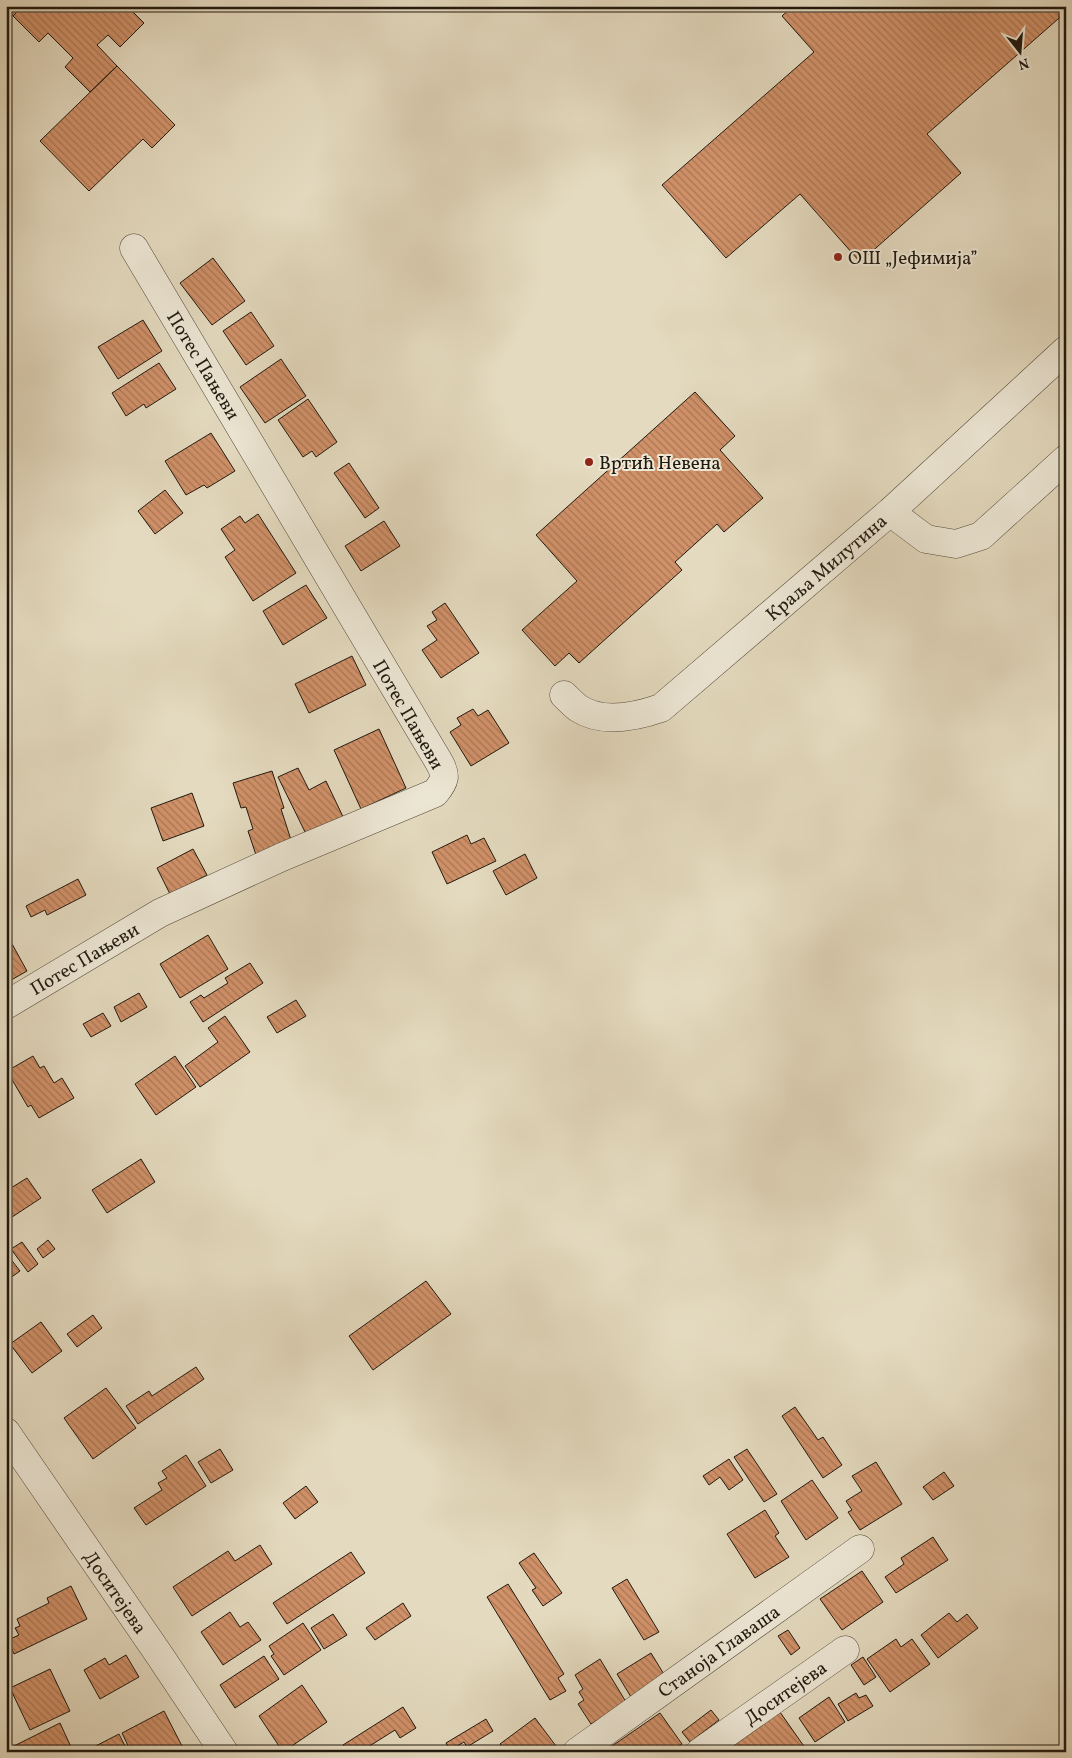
<svg xmlns="http://www.w3.org/2000/svg" width="1072" height="1758" font-family="Vollkorn,serif">
  <defs>
    <pattern id="building-back-hatch" width="6" height="6" patternUnits="userSpaceOnUse" patternTransform="scale(1.25)"><rect width="6" height="6" fill="#d19169"/><path d="M-1 5l2 2M0 0l6 6M5-1l2 2" fill="none" stroke="#a97655"/></pattern>
  </defs>
  <rect width="100%" height="100%" fill="#e4dabf"/>
  <filter id="stains"><feTurbulence type="fractalNoise" baseFrequency=".004" numOctaves="4"/><feColorMatrix values="0 0 0 0 .2 0 0 0 0 .09 0 0 0 0 .02 0 0 0 .5 -.17"/></filter>
  <radialGradient id="worn" r=".72"><stop offset=".6" stop-color="#630" stop-opacity="0"/><stop offset="1" stop-color="#630" stop-opacity=".3"/></radialGradient>
  <path fill="url(#building-back-hatch)" stroke="#20190f" d="M 6,6 L 23,6 L 13,16 Z
    M 23,6 L 109,6 L 113,10 L 117,6 L 127,6 L 144,23 L 120,47 L 108,35 L 97,45 L 117,66 L 90,92 L 65,67 L 73,58 L 48,33 L 39,42 L 13,16 Z
    M 793,6 L 1066,6 L 1066,12 L 927,134 L 961,173 L 860,262 L 800,194 L 726,258 L 662,185 L 814,52 L 782,16 Z
    M 117,66 L 175,125 L 152,148 L 143,139 L 89,191 L 40,141 Z
    M 213,258 L 245,301 L 212,325 L 180,283 Z
    M 251,312 L 274,346 L 246,365 L 223,331 Z
    M 143,320 L 162,351 L 118,379 L 98,347 Z
    M 281,359 L 306,396 L 265,423 L 240,387 Z
    M 159,363 L 176,389 L 146,408 L 144,404 L 126,416 L 112,393 Z
    M 695,392 L 735,436 L 720,450 L 763,498 L 724,532 L 717,524 L 675,562 L 682,570 L 579,663 L 569,653 L 555,666 L 522,630 L 577,581 L 536,535 Z
    M 308,399 L 337,442 L 316,457 L 312,451 L 303,457 L 278,420 Z
    M 211,433 L 235,471 L 207,488 L 204,485 L 186,495 L 165,461 Z
    M 349,463 L 379,508 L 365,518 L 334,473 Z
    M 165,490 L 183,513 L 155,534 L 138,511 Z
    M 258,514 L 296,573 L 253,601 L 225,557 L 235,550 L 221,529 L 240,516 L 245,523 Z
    M 384,521 L 400,546 L 361,571 L 345,546 Z
    M 306,585 L 327,618 L 283,645 L 263,611 Z
    M 445,603 L 479,653 L 441,678 L 422,650 L 437,640 L 427,626 L 437,620 L 432,612 Z
    M 352,656 L 366,685 L 309,713 L 295,684 Z
    M 473,709 L 478,716 L 488,710 L 509,743 L 471,766 L 450,732 L 461,725 L 457,718 Z
    M 379,729 L 406,788 L 361,809 L 334,750 Z
    M 298,768 L 309,790 L 326,781 L 345,821 L 308,838 L 278,777 Z
    M 272,771 L 284,808 L 281,809 L 292,843 L 256,855 L 248,831 L 253,829 L 246,807 L 241,808 L 233,783 Z
    M 192,793 L 204,826 L 163,841 L 151,808 Z
    M 467,835 L 471,844 L 484,838 L 496,861 L 447,884 L 432,852 Z
    M 193,849 L 207,875 L 170,894 L 157,868 Z
    M 525,854 L 537,878 L 506,895 L 493,871 Z
    M 78,879 L 86,895 L 47,915 L 45,910 L 31,917 L 26,906 Z
    M 6,933 L 27,971 L 6,983 Z
    M 208,935 L 228,969 L 180,998 L 160,964 Z
    M 250,963 L 263,983 L 203,1022 L 190,1002 L 201,995 L 204,998 L 228,983 L 225,978 Z
    M 139,993 L 147,1007 L 121,1022 L 114,1007 Z
    M 296,1000 L 306,1016 L 277,1033 L 267,1017 Z
    M 103,1013 L 111,1026 L 91,1037 L 83,1024 Z
    M 225,1016 L 250,1052 L 200,1087 L 185,1066 L 218,1042 L 208,1028 Z
    M 33,1056 L 40,1068 L 44,1066 L 54,1083 L 62,1078 L 74,1098 L 39,1118 L 31,1105 L 28,1107 L 7,1071 Z
    M 175,1056 L 196,1087 L 156,1115 L 135,1084 Z
    M 141,1159 L 155,1182 L 107,1213 L 92,1190 Z
    M 27,1178 L 41,1198 L 6,1221 L 6,1191 Z
    M 48,1240 L 55,1249 L 43,1258 L 37,1249 Z
    M 22,1242 L 38,1264 L 28,1272 L 11,1249 Z
    M 6,1253 L 20,1271 L 6,1281 Z
    M 426,1281 L 451,1314 L 373,1370 L 349,1336 Z
    M 93,1315 L 102,1328 L 77,1347 L 67,1334 Z
    M 41,1322 L 62,1351 L 32,1373 L 10,1344 Z
    M 196,1367 L 204,1379 L 138,1424 L 126,1406 L 149,1391 L 152,1396 Z
    M 106,1388 L 136,1428 L 93,1459 L 64,1418 Z
    M 795,1407 L 818,1440 L 823,1437 L 842,1465 L 823,1478 L 782,1416 Z
    M 220,1449 L 233,1470 L 211,1483 L 198,1462 Z
    M 747,1449 L 777,1494 L 764,1502 L 734,1457 Z
    M 186,1455 L 206,1486 L 146,1525 L 134,1508 L 162,1490 L 158,1483 L 167,1478 L 162,1471 Z
    M 729,1459 L 743,1480 L 729,1490 L 720,1477 L 709,1485 L 703,1476 Z
    M 876,1462 L 902,1504 L 860,1530 L 848,1512 L 852,1510 L 846,1501 L 862,1491 L 852,1476 Z
    M 944,1472 L 954,1486 L 933,1500 L 923,1487 Z
    M 812,1480 L 838,1518 L 806,1540 L 781,1501 Z
    M 306,1486 L 318,1502 L 295,1519 L 283,1503 Z
    M 765,1510 L 779,1533 L 775,1536 L 789,1557 L 755,1578 L 727,1534 Z
    M 933,1537 L 948,1560 L 896,1593 L 885,1577 L 904,1564 L 901,1558 Z
    M 260,1545 L 272,1564 L 192,1616 L 173,1587 L 228,1551 L 235,1561 Z
    M 351,1552 L 365,1573 L 287,1624 L 273,1603 Z
    M 534,1553 L 562,1593 L 543,1606 L 532,1590 L 536,1588 L 519,1563 Z
    M 862,1571 L 883,1602 L 842,1630 L 820,1599 Z
    M 627,1579 L 659,1632 L 644,1640 L 612,1588 Z
    M 508,1584 L 564,1674 L 558,1678 L 566,1691 L 550,1700 L 487,1597 Z
    M 71,1586 L 87,1619 L 14,1654 L 8,1640 L 19,1635 L 15,1628 L 20,1626 L 17,1619 L 49,1603 L 47,1598 Z
    M 403,1603 L 411,1616 L 375,1640 L 366,1628 Z
    M 230,1612 L 240,1627 L 248,1622 L 261,1640 L 223,1665 L 201,1632 Z
    M 949,1613 L 957,1622 L 967,1614 L 978,1628 L 938,1658 L 921,1635 Z
    M 333,1614 L 347,1635 L 324,1649 L 311,1628 Z
    M 303,1623 L 321,1650 L 284,1675 L 271,1656 L 274,1654 L 269,1646 Z
    M 788,1630 L 800,1648 L 791,1655 L 778,1636 Z
    M 896,1639 L 901,1647 L 912,1639 L 930,1664 L 890,1692 L 867,1659 Z
    M 651,1653 L 665,1676 L 631,1697 L 617,1674 Z
    M 126,1655 L 139,1677 L 100,1699 L 84,1670 L 105,1658 L 109,1665 Z
    M 264,1656 L 279,1679 L 235,1708 L 220,1685 Z
    M 863,1657 L 876,1677 L 864,1685 L 851,1665 Z
    M 600,1659 L 626,1702 L 591,1724 L 578,1704 L 584,1700 L 579,1692 L 583,1689 L 575,1675 Z
    M 50,1669 L 70,1711 L 30,1730 L 10,1688 Z
    M 302,1685 L 327,1722 L 283,1752 L 259,1716 Z
    M 856,1693 L 859,1698 L 866,1695 L 873,1706 L 848,1721 L 838,1704 Z
    M 829,1697 L 845,1722 L 815,1742 L 799,1718 Z
    M 775,1705 L 808,1752 L 731,1752 L 732,1751 L 725,1741 Z
    M 403,1707 L 416,1728 L 400,1738 L 395,1730 L 360,1752 L 347,1752 L 343,1745 Z
    M 711,1710 L 719,1720 L 690,1742 L 682,1732 Z
    M 164,1711 L 182,1746 L 170,1752 L 131,1752 L 122,1733 Z
    M 660,1713 L 682,1744 L 671,1752 L 616,1752 L 612,1746 Z
    M 535,1718 L 556,1746 L 548,1752 L 506,1752 L 500,1744 Z
    M 486,1719 L 493,1731 L 467,1747 L 464,1742 L 450,1750 L 446,1743 Z
    M 60,1723 L 71,1747 L 62,1752 L 6,1752 L 6,1750 Z
    M 119,1734 L 128,1752 L 84,1752 Z"/>
  <g fill="none" stroke-linecap="round" stroke-linejoin="round">
    <g stroke="#51493b" stroke-width="29">
      <g id="minor">
        <path d="M 890,512 L 926,539 L 956,544 L 981,536 L 1066,459"/>
        <path id="s1" d="M 564,695 C 568,699 573,704 578,708 C 602,724 635,717 661,708 L 890,512 L 1066,350"/>
        <path id="s2" d="M 6,1005 L 160,913 L 282,857 L 435,793 C 445,781 447,776 439,762 L 134,248"/>
        <path id="s3" d="M 6,1432 L 160,1656 L 224,1752"/>
        <path id="s4" d="M 577,1752 L 860,1549"/>
        <path id="s5" d="M 700,1752 L 845,1650"/>
      </g>
    </g>
    <use href="#minor" stroke="#ede7d5" stroke-width="28"/>
  </g>
  <g fill="#8f2418" stroke="#ede7d5" stroke-width="2">
    <circle cx="838" cy="257" r="5"/>
    <circle cx="589" cy="462" r="5"/>
  </g>
  <g text-anchor="middle" stroke-width="4" stroke-linejoin="round" paint-order="stroke">
    <g font-size="19" fill="#20190f" stroke="#ede7d5" text-anchor="start">
      <text x="848" y="264">ОШ „Јефимија”</text>
      <text x="599" y="469">Вртић Невена</text>
    </g>
    <g font-size="19" fill="#20190f" stroke="#ede7d5">
      <text transform="translate(204 365) rotate(59)" y="7">Потес Пањеви</text>
      <text dy="7" stroke="none"><textPath href="#s1" startOffset="322">Краља Милутина</textPath></text>
      <text transform="translate(409 714) rotate(60)" y="7">Потес Пањеви</text>
      <text dy="7" stroke="none"><textPath href="#s2" startOffset="91">Потес Пањеви</textPath></text>
      <text dy="7" stroke="none"><textPath href="#s3" startOffset="194">Доситејева</textPath></text>
      <text dy="7" stroke="none"><textPath href="#s4" startOffset="174">Станоја Главаша</textPath></text>
      <text dy="7" stroke="none"><textPath href="#s5" startOffset="104">Доситејева</textPath></text>
    </g>
  </g>
  <rect width="1072" height="1758" fill="none" stroke="#e4dabf" stroke-width="25"/>
  <rect x="8" y="8" width="1057" height="1743" fill="none" stroke="#20190f" stroke-width="2.5"/>
  <rect x="12" y="12" width="1047" height="1733" fill="none" stroke="#20190f"/>
  <g transform="translate(1020 52) rotate(163)" stroke="#ede7d5" stroke-width="4" paint-order="stroke">
  <path d="M0-4L9 19L0 12L-9 19Z" fill="#20190f"/>
  <text y="-8" font-size="14" font-weight="bold" text-anchor="middle" fill="#20190f">N</text>
  </g>
  <rect width="100%" height="100%" filter="url(#stains)"/>
  <rect width="100%" height="100%" fill="url(#worn)"/>
</svg>
